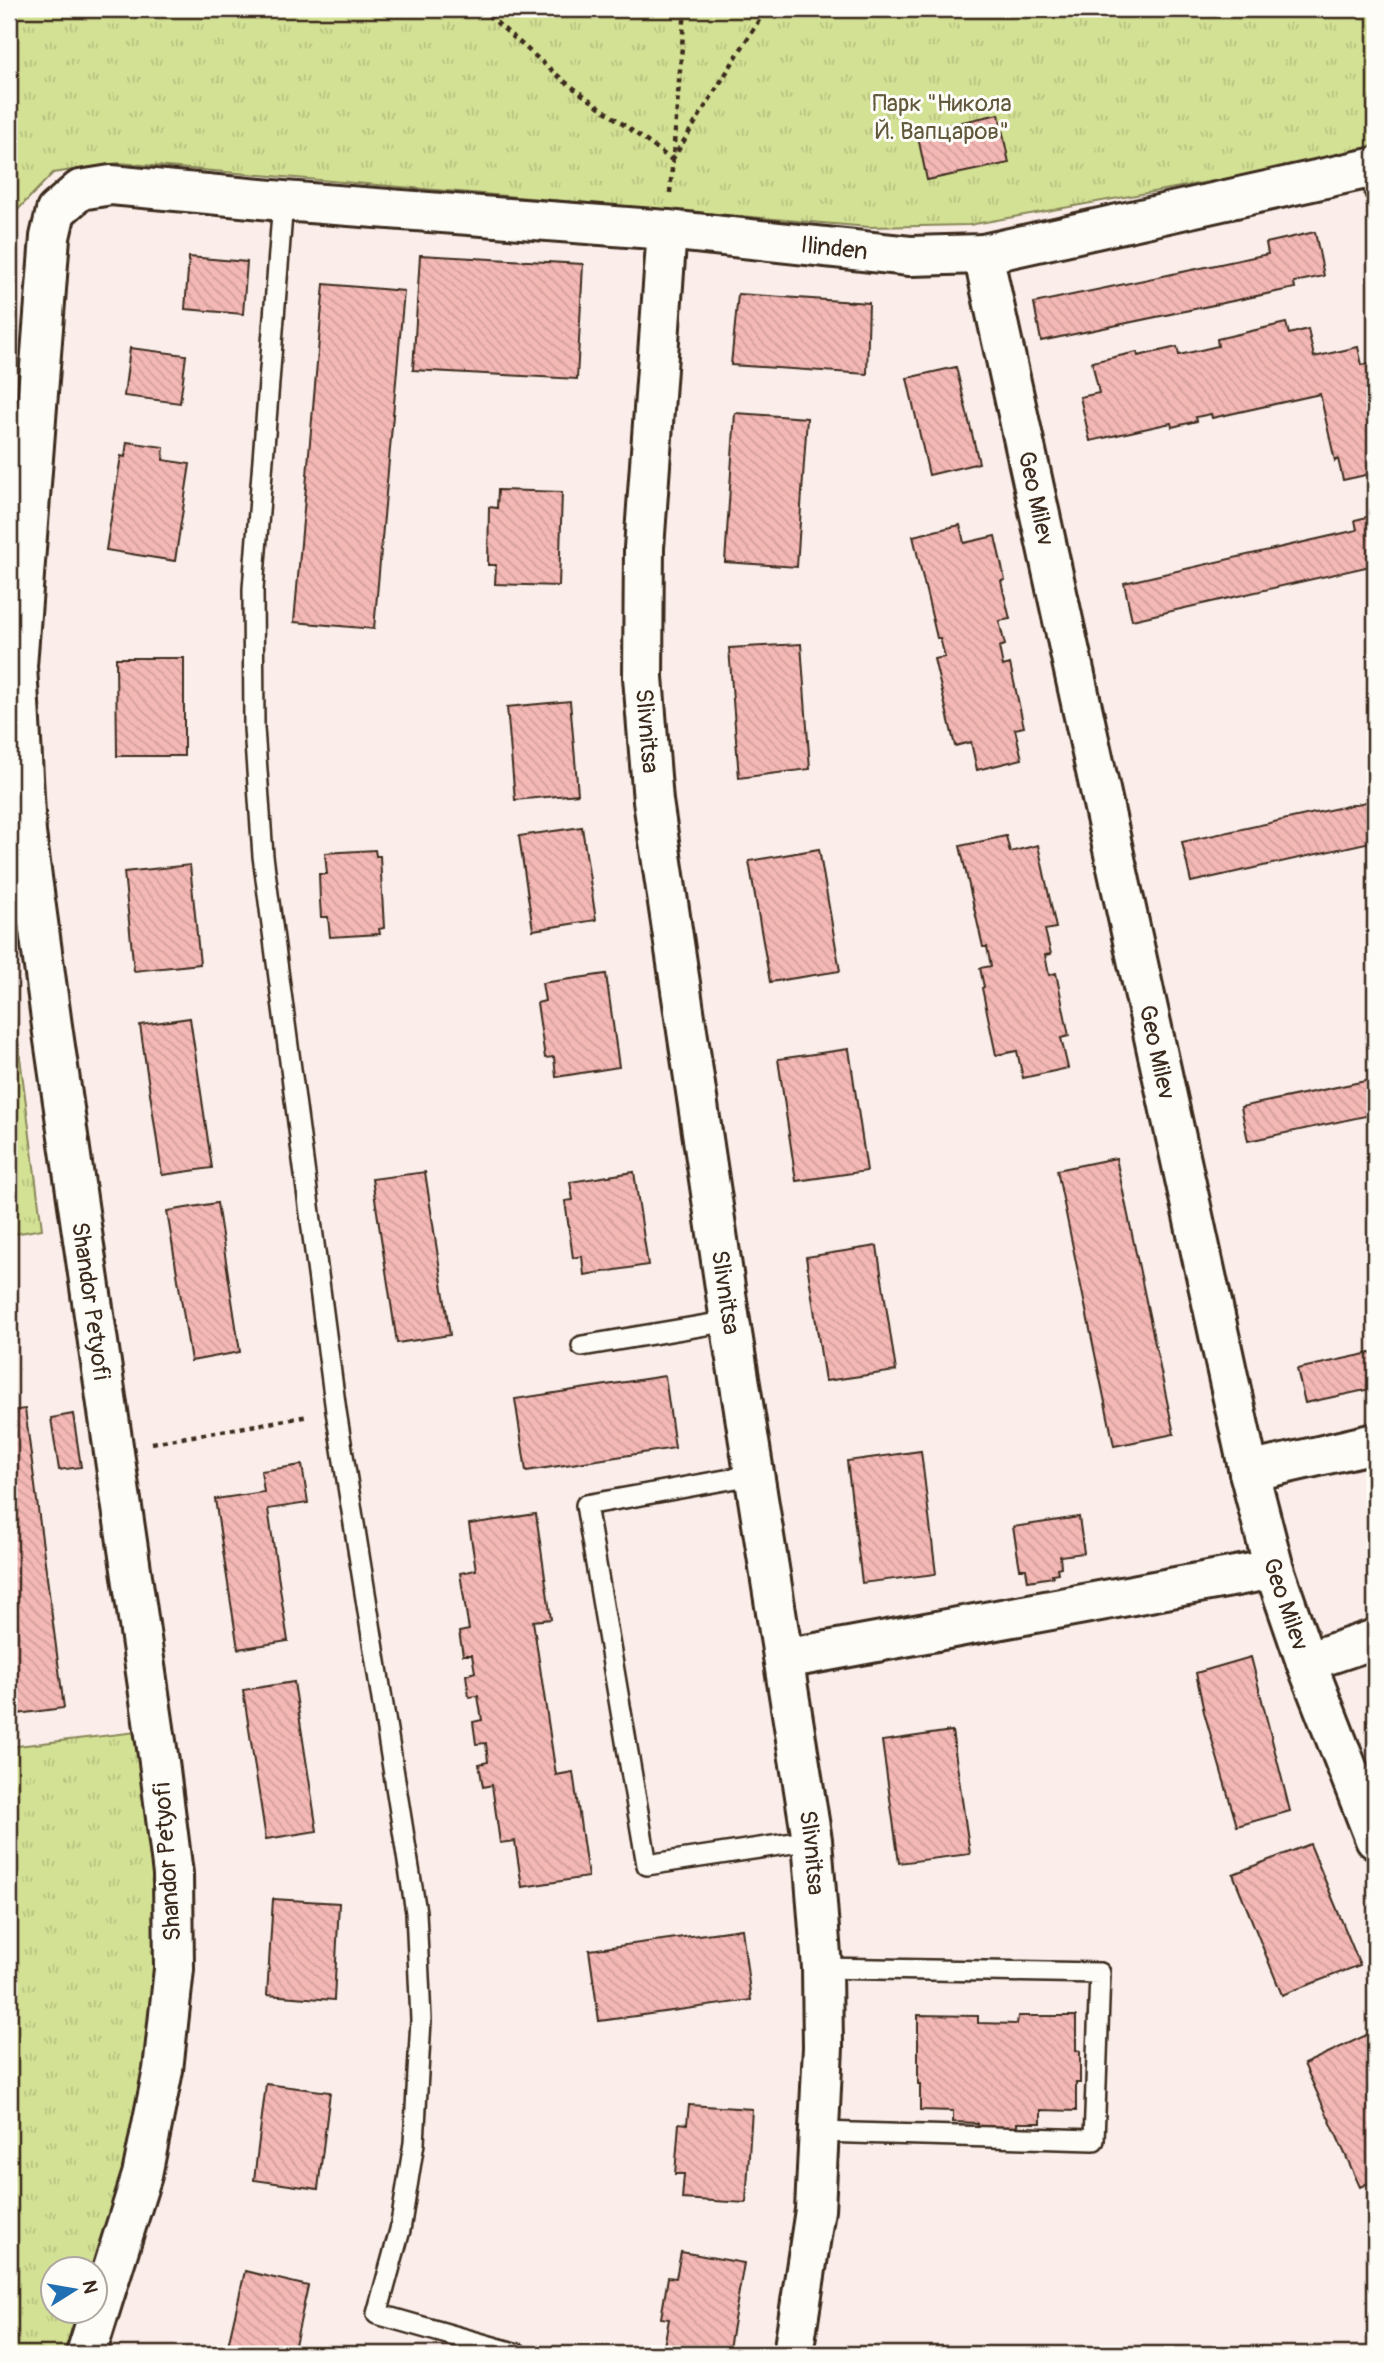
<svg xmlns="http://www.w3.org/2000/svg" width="1384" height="2363" font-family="Pangolin,sans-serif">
  <defs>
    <pattern id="park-tufts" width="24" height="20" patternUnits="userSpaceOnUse" patternTransform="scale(1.75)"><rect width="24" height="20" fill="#d3e194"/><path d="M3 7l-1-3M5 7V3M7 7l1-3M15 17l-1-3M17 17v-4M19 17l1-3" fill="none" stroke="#b6c17f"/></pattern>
    <pattern id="building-back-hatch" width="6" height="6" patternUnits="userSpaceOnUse" patternTransform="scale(1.75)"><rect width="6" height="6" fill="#f4b8b5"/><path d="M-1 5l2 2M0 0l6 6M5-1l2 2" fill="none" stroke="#d29e9b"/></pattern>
  </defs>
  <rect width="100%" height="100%" fill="#fbeeea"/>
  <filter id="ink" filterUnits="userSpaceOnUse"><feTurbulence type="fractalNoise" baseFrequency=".0143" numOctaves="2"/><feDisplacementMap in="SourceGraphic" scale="14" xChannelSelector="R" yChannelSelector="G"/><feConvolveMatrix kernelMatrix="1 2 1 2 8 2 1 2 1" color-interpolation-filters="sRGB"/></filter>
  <g filter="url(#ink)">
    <path fill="url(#park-tufts)" stroke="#878659" stroke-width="2" d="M 9,9 L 1375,9 L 1375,152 L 969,225 L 869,227 L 119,163 L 53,173 L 9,219 Z
      M 9,971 L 42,1229 L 9,1235 Z
      M 145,1731 L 163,2008 L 137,2168 L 94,2268 L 52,2268 L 52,2310 L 91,2311 L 78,2354 L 9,2354 L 9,1747 Z"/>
    <path fill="url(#building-back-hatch)" stroke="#3b2a1e" stroke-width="2" d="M 999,114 L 1009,163 L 927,180 L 917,132 Z
      M 1315,232 L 1324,276 L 1294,282 L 1295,288 L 1041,341 L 1034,303 L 1268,254 L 1266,243 Z
      M 420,255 L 583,264 L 577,379 L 413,370 Z
      M 189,257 L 247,262 L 243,314 L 185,309 Z
      M 324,284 L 404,291 L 374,629 L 294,622 Z
      M 738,294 L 869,303 L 867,374 L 731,365 Z
      M 1286,323 L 1289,334 L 1308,329 L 1314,357 L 1358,347 L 1362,365 L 1375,362 L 1375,473 L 1343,480 L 1338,459 L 1335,461 L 1320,394 L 1212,418 L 1211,414 L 1196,417 L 1197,421 L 1172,427 L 1171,423 L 1090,441 L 1080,397 L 1099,393 L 1092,362 L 1137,352 L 1138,356 L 1177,347 L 1179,355 L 1218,346 L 1217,339 Z
      M 130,348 L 186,355 L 180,403 L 124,396 Z
      M 956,367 L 979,463 L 929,475 L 907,378 Z
      M 735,413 L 807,418 L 797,567 L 725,562 Z
      M 127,442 L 164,447 L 163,460 L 190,464 L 175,561 L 106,550 L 121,456 L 125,457 Z
      M 498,490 L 562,492 L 559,586 L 495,584 L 496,565 L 488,565 L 489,507 L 497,508 Z
      M 1375,515 L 1375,565 L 1132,620 L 1124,583 L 1357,530 L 1355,520 Z
      M 960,525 L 964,543 L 995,536 L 1005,580 L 1001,581 L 1010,619 L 999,621 L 1005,645 L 999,647 L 1003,666 L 1010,664 L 1024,727 L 1015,729 L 1022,759 L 977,770 L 971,742 L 955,746 L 934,659 L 945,657 L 940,638 L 937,638 L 913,536 Z
      M 1375,589 L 1375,613 L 1370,590 Z
      M 801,644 L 810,769 L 739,778 L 729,648 Z
      M 116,658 L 184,658 L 184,756 L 117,756 Z
      M 570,701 L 578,794 L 515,800 L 507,707 Z
      M 1375,800 L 1375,841 L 1191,882 L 1182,842 Z
      M 582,827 L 596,920 L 533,930 L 519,836 Z
      M 1006,836 L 1010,852 L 1038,845 L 1056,928 L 1045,930 L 1051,954 L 1045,955 L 1049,975 L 1056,973 L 1069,1036 L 1061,1038 L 1068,1068 L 1023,1078 L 1017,1051 L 996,1055 L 982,988 L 984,987 L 980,968 L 991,966 L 987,947 L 983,947 L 960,846 Z
      M 819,849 L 840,971 L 770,982 L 749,861 Z
      M 375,850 L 376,856 L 380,856 L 384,928 L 379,929 L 380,934 L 330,937 L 328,917 L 321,917 L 320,901 L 319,874 L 327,874 L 325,853 Z
      M 190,865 L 200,964 L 134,971 L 124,872 Z
      M 606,974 L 619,1067 L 556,1077 L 554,1057 L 545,1058 L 537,1003 L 545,1001 L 542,983 Z
      M 190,1018 L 212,1168 L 162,1175 L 140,1025 Z
      M 849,1049 L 867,1171 L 796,1181 L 778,1059 Z
      M 1375,1079 L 1375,1114 L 1248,1141 L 1241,1107 Z
      M 1116,1158 L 1174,1434 L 1114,1446 L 1057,1170 Z
      M 425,1172 L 450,1335 L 397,1343 L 372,1179 Z
      M 634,1172 L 648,1265 L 584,1275 L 582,1256 L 573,1258 L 565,1201 L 573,1200 L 570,1182 Z
      M 217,1203 L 240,1352 L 191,1361 L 167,1211 Z
      M 877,1246 L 896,1371 L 825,1381 L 806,1257 Z
      M 1375,1352 L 1375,1388 L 1305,1403 L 1297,1369 Z
      M 665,1376 L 675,1448 L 526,1471 L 515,1399 Z
      M 25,1409 L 64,1708 L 9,1715 L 9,1411 Z
      M 73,1414 L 81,1467 L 59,1470 L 51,1418 Z
      M 921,1451 L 936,1574 L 862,1583 L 847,1461 Z
      M 302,1465 L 308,1503 L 268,1509 L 288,1641 L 238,1649 L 215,1499 L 264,1492 L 261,1471 Z
      M 536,1514 L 551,1619 L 533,1621 L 535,1634 L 556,1775 L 573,1772 L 588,1877 L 522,1887 L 515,1841 L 500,1843 L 492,1785 L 483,1787 L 479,1764 L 488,1762 L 486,1743 L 476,1744 L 473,1722 L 482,1720 L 478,1696 L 469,1697 L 466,1675 L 475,1672 L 472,1655 L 463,1655 L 459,1632 L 469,1630 L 460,1573 L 476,1570 L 469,1524 Z
      M 1079,1517 L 1084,1553 L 1060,1556 L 1061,1567 L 1057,1568 L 1058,1573 L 1052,1574 L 1053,1577 L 1028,1581 L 1026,1569 L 1020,1569 L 1013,1527 Z
      M 1251,1657 L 1290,1811 L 1237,1826 L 1204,1712 L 1196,1673 Z
      M 294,1682 L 317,1831 L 266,1839 L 243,1690 Z
      M 952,1731 L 970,1854 L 899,1863 L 882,1741 Z
      M 1310,1844 L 1360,1965 L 1282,1995 L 1233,1874 Z
      M 273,1899 L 339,1903 L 334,2000 L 267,1995 Z
      M 742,1929 L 751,2000 L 599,2021 L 589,1950 Z
      M 918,2015 L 978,2016 L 978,2023 L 1017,2024 L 1018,2016 L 1076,2016 L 1076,2050 L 1080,2051 L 1080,2083 L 1076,2083 L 1076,2111 L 1041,2110 L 1041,2123 L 1017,2123 L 1017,2129 L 978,2129 L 978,2123 L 953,2122 L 953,2111 L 920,2110 L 920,2084 L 918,2084 Z
      M 1375,2031 L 1375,2180 L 1360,2187 L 1304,2064 Z
      M 266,2084 L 330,2092 L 318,2189 L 254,2180 Z
      M 689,2105 L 752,2109 L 746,2203 L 682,2199 L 684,2174 L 675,2174 L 679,2123 L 687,2124 Z
      M 681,2252 L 744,2263 L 728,2354 L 664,2346 L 669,2319 L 661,2318 L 668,2277 L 676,2278 Z
      M 245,2271 L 308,2286 L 293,2354 L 226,2354 Z"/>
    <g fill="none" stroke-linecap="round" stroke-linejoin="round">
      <g stroke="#3b2a1e" stroke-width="24">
        <path id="service" d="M 1370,168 L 1375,192
          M 283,201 L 253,589 L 254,728 L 263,856 L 336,1411 L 416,1912 L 421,2020 L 414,2143 L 400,2230 L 377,2314 L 518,2354
          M 582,1346 L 730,1321
          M 753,1475 L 586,1505 L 647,1865 L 812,1840
          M 819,2132 L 1094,2140 L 1100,1973 L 822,1968"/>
      </g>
      <g stroke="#3b2a1e" stroke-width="44">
        <g id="minor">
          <path id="s1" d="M 667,230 L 644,548 L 643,677 L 653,801 L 730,1321 L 812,1840 L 822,1968 L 823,2047 L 815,2210 L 793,2354"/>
          <path id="s2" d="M 983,254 L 1249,1472 L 1274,1569 L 1306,1662 L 1375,1839"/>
          <path d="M 1249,1472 L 1375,1443"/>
          <path d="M 784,1659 L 1274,1569"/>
          <path d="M 1306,1662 L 1375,1639"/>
          <path id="s3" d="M 86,2354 L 142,2175 L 163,2070 L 174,1969 L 173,1874 L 159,1762 L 52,1026 L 26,833 L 17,666 L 50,237 L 56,211 L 80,190 L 111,185 L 283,201 L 667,230 L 910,256 L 983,254 L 1375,167"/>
        </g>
      </g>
      <path stroke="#3b2a1e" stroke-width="4.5" stroke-dasharray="5 5" stroke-linecap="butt" d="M 481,9 L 564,81 L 672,160
        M 672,160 L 766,9
        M 670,193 L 685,9
        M 152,1443 L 309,1416"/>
      <use href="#service" stroke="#fdfcf7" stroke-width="19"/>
      <use href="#minor" stroke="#fdfcf7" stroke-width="38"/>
    </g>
  </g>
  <g text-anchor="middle" stroke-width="6" stroke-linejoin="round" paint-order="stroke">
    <g font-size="24" fill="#61583c" stroke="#fdfcf7">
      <text x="942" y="111">Парк "Никола<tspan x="942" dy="28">Й. Вапцаров"</tspan></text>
    </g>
    <g font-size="24" fill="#3b2a1e" stroke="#fdfcf7">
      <text dy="8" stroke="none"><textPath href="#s3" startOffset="2956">Ilinden</textPath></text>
      <text dy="8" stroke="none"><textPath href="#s2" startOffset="250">Geo Milev</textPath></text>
      <text dy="8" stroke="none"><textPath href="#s1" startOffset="502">Slivnitsa</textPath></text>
      <text dy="8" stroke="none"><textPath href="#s2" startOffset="817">Geo Milev</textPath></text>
      <text dy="8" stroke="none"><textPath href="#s1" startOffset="1069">Slivnitsa</textPath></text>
      <text transform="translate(91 1301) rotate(82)" y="8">Shandor Petyofi</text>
      <text dy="8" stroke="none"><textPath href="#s2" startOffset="1384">Geo Milev</textPath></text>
      <text dy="8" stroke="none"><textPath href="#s1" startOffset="1636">Slivnitsa</textPath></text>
      <text transform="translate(167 1862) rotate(-94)" y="8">Shandor Petyofi</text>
    </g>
  </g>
  <rect width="1384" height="2363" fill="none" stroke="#fdfcf7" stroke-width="35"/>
  <rect x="18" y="18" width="1349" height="2328" fill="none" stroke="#3b2a1e" stroke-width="2.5" filter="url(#ink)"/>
  <g transform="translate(74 2290) rotate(79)"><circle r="33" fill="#fdfcf7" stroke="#afa8a0" stroke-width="2"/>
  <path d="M0-5L12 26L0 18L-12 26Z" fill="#1f6fb2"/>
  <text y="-10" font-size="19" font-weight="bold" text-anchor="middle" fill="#3b2a1e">N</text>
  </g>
</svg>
